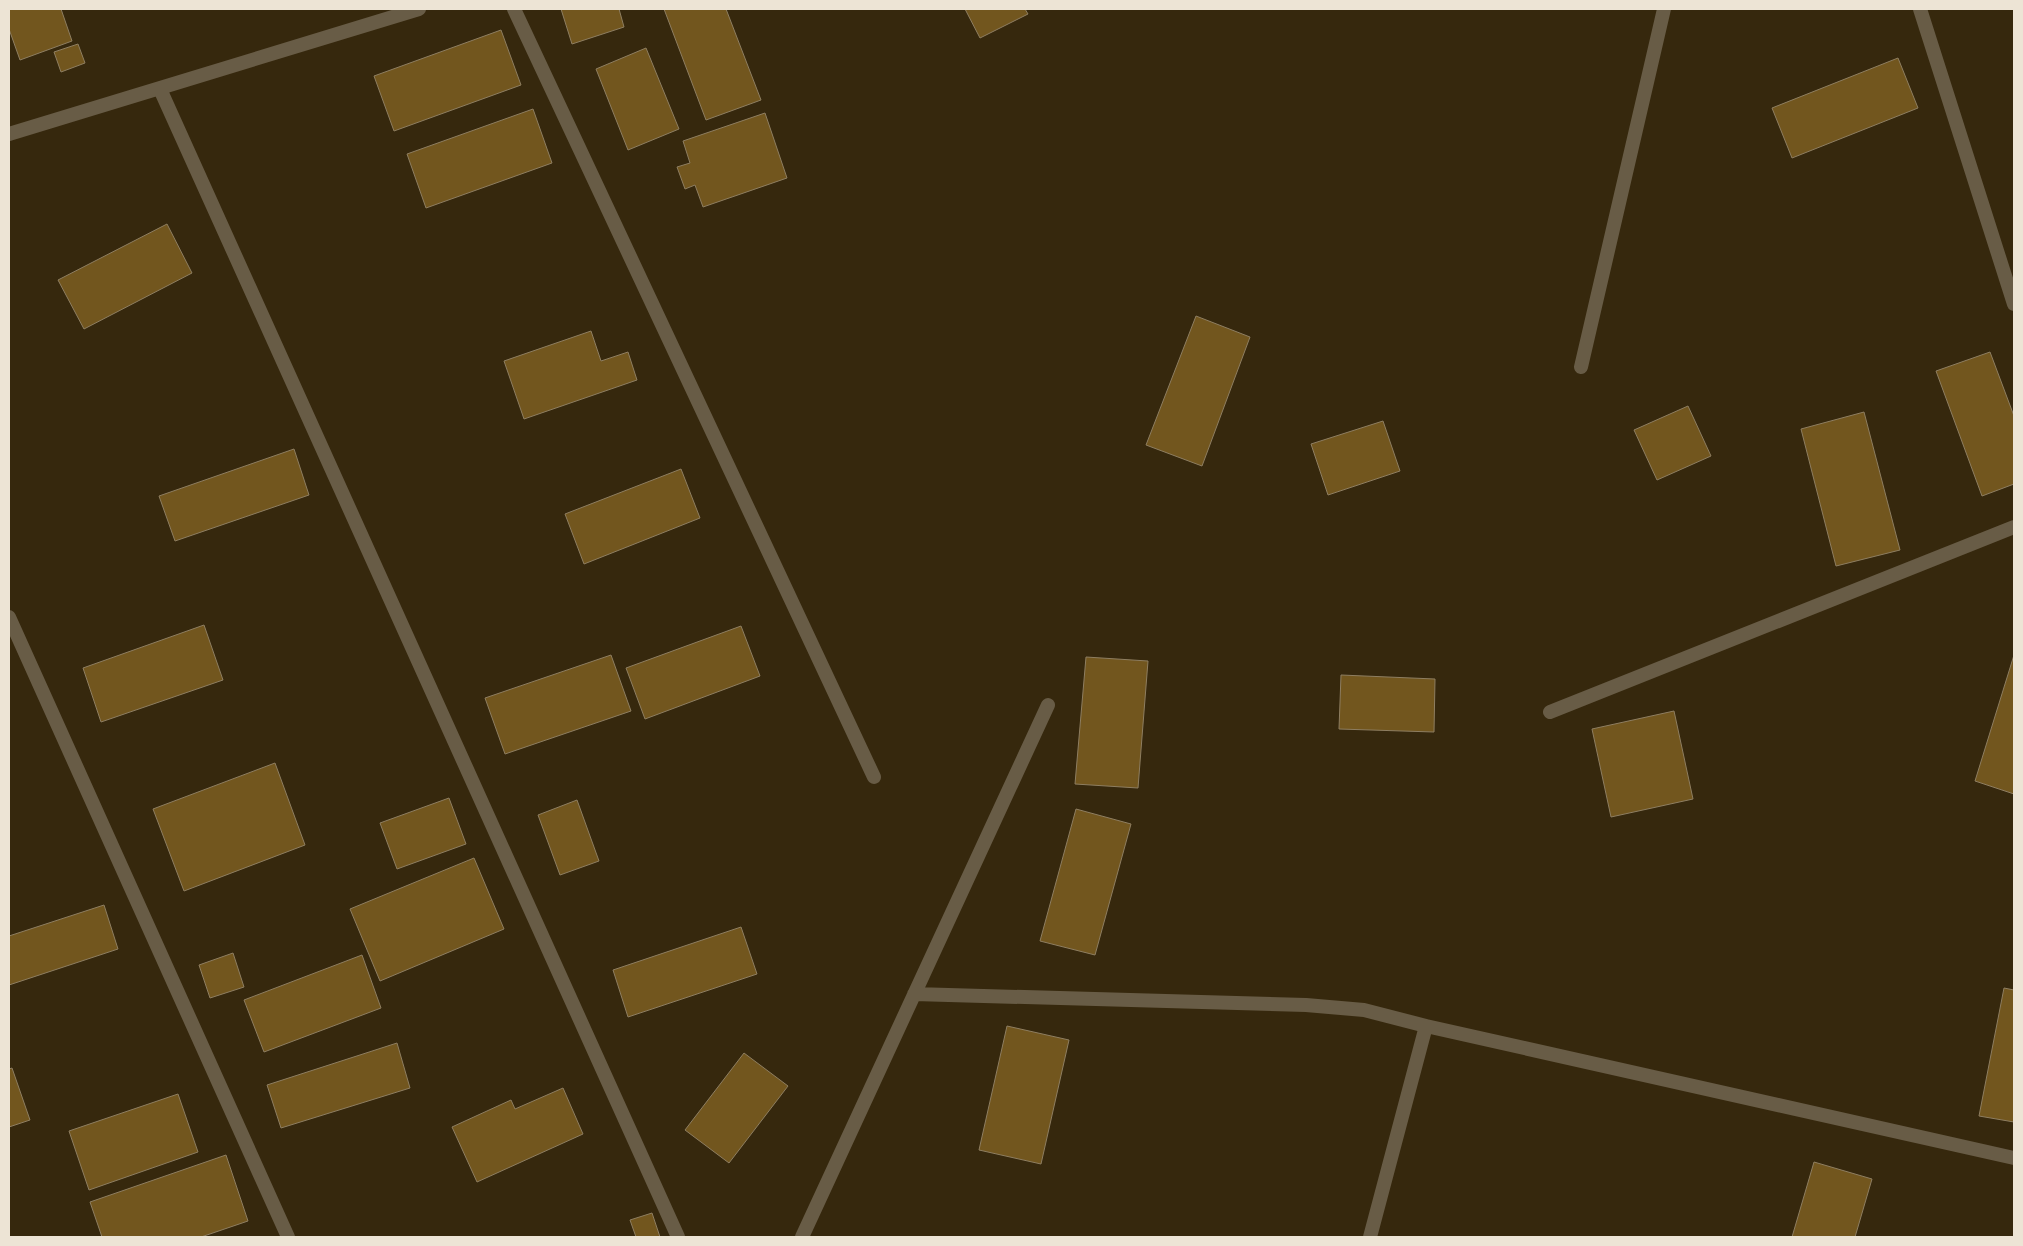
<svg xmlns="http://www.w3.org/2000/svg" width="2023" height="1246" font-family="Merriweather,serif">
  <rect width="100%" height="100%" fill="#36280d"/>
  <path fill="#72561e" stroke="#8e7e61" d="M 9,9 L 61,9 L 72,41 L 20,60 L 9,29 Z
    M 561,9 L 619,9 L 624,27 L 572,44 Z
    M 664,9 L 726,9 L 761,100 L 706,120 Z
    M 965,9 L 1025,9 L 1028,14 L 980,38 Z
    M 501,30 L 521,85 L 394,131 L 374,76 Z
    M 78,44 L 85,63 L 61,72 L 54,52 Z
    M 646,48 L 679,129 L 628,150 L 596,69 Z
    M 1898,58 L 1918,108 L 1792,158 L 1772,108 Z
    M 533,109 L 552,163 L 426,208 L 407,154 Z
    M 765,113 L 787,178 L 703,207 L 695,185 L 685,189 L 677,167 L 690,163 L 683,141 Z
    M 167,224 L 192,273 L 84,329 L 58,280 Z
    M 1196,316 L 1250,337 L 1202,466 L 1146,445 Z
    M 591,331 L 601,361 L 628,352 L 637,380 L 524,419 L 504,361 Z
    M 1990,352 L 2014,416 L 2014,484 L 1982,496 L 1936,371 Z
    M 1688,406 L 1711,456 L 1657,480 L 1634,430 Z
    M 1864,412 L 1900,550 L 1836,566 L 1801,429 Z
    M 1383,421 L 1400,471 L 1328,495 L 1311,444 Z
    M 294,449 L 309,495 L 175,541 L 159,496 Z
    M 681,469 L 700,518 L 584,564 L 565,514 Z
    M 204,625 L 223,680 L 101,722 L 83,668 Z
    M 741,626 L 760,676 L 645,719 L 626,668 Z
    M 611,655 L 631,711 L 505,754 L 485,698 Z
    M 2014,655 L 2014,794 L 1975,781 Z
    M 1086,657 L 1148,661 L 1138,788 L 1075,784 Z
    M 1341,675 L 1435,679 L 1434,732 L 1339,729 Z
    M 1674,711 L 1693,799 L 1611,817 L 1592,729 Z
    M 275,763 L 305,845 L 184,891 L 153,809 Z
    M 449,798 L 466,844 L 397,869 L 380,823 Z
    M 577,800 L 599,861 L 560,875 L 538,815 Z
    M 1076,809 L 1131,824 L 1095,955 L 1040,941 Z
    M 474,858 L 504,929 L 380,981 L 350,909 Z
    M 104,905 L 118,949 L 9,985 L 9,936 Z
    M 741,927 L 757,974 L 628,1017 L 613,970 Z
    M 233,953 L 244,987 L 210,998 L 199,965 Z
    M 362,955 L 381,1008 L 264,1052 L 244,1000 Z
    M 2004,988 L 2014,990 L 2014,1122 L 1979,1116 Z
    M 1007,1026 L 1069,1040 L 1041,1164 L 979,1150 Z
    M 397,1043 L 410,1088 L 281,1128 L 267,1085 Z
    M 744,1053 L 788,1086 L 729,1163 L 685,1130 Z
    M 12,1068 L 30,1120 L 9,1127 L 9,1069 Z
    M 563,1088 L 583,1134 L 477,1182 L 452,1127 L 511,1100 L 515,1109 Z
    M 178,1094 L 198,1152 L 89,1190 L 69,1131 Z
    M 226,1155 L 248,1221 L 201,1237 L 102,1237 L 90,1202 Z
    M 1814,1162 L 1872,1179 L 1855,1237 L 1792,1237 Z
    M 652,1213 L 660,1237 L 636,1237 L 630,1220 Z"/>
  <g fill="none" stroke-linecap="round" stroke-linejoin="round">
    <path stroke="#685c46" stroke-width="14" d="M 514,9 L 874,777
      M 1920,9 L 2014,304
      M 160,89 L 678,1237
      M 9,134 L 419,9
      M 1581,367 L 1664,9
      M 9,617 L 288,1237
      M 1550,712 L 2014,527
      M 914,994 L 1306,1005 L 1364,1010 L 1426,1026 L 2014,1158
      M 802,1237 L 1048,705
      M 1370,1237 L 1426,1026"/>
  </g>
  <rect width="2023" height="1246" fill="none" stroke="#ede4d5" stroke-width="20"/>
</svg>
